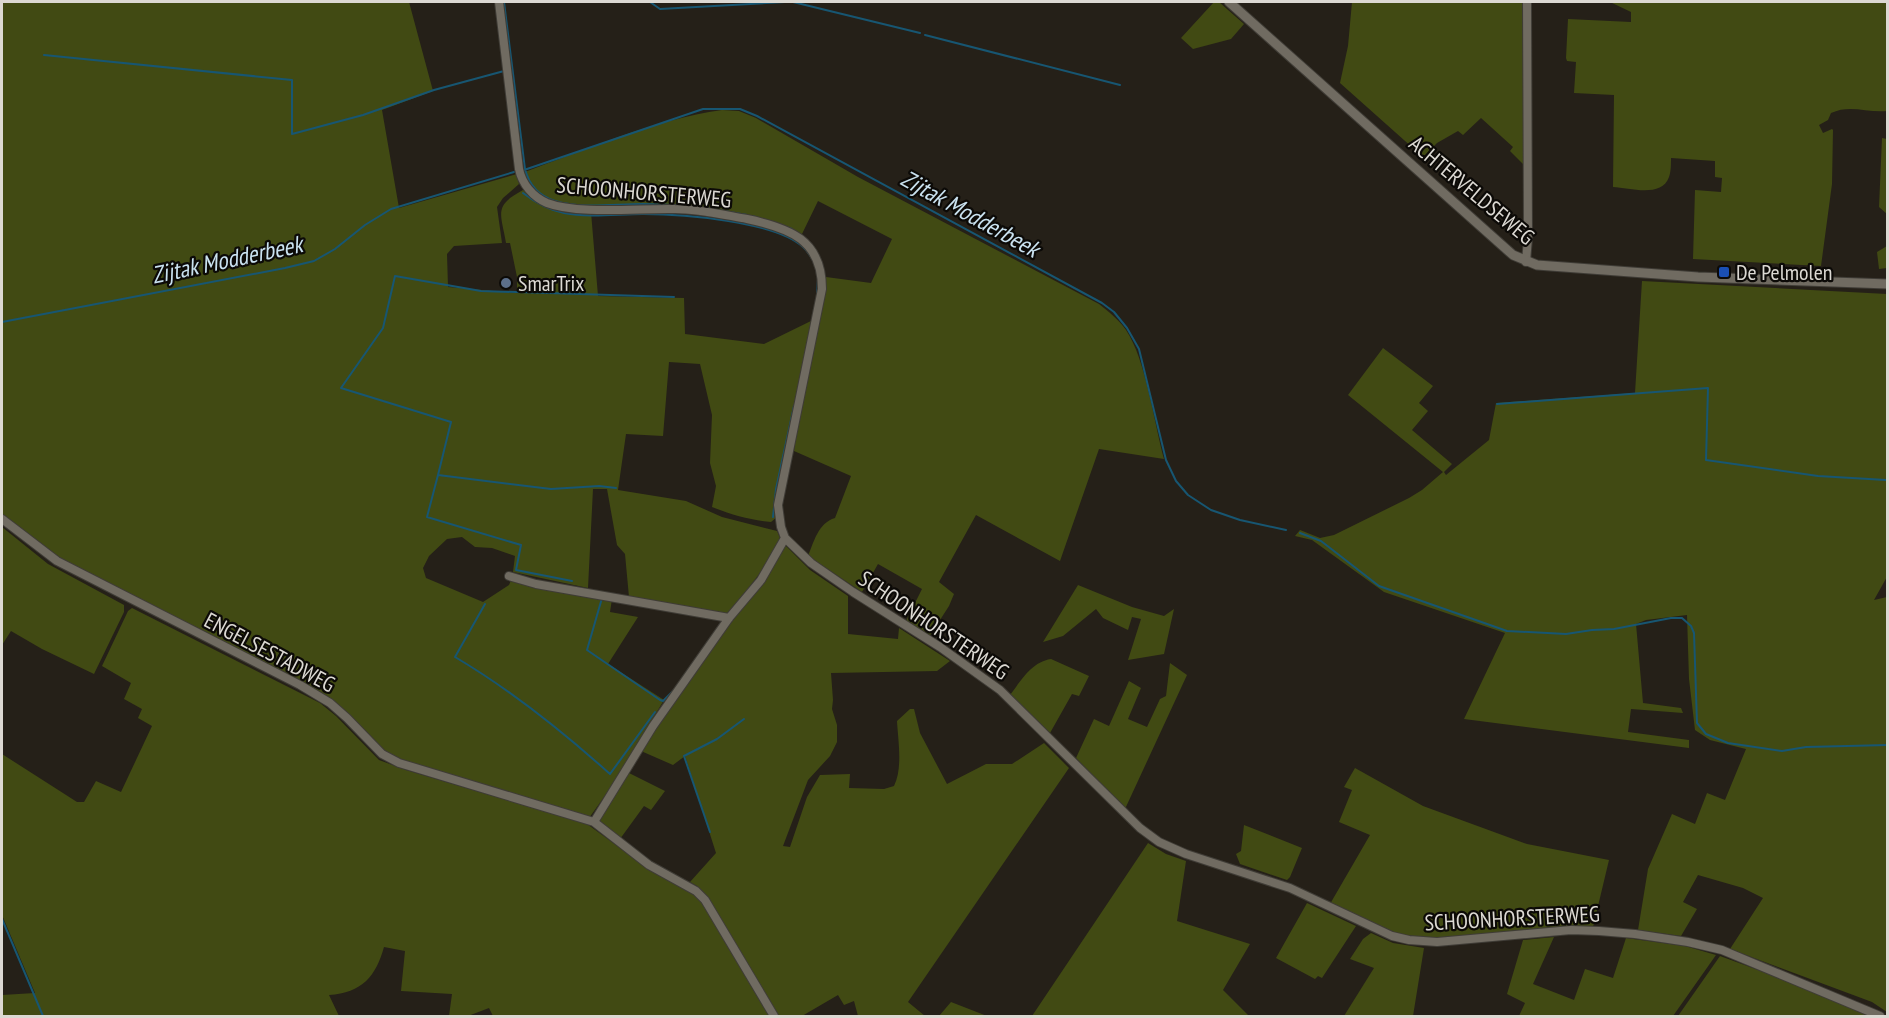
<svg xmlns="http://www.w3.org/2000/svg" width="1889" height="1018" font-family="'PT Sans Narrow',sans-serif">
  <rect width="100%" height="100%" fill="#252018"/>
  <path fill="#414a13" d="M 2,2 L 409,2 L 433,91 L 382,110 L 399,208 L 517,174 L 519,184 L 503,198 L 497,207 L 502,243 L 454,246 L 447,254 L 448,287 L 517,293 L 517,277 L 510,243 L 506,243 C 501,213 493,206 523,190 L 532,195 L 591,212 L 598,296 L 684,298 L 685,334 L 764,344 L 815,319 L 777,517 L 771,522 C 750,520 732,515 712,507 L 716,486 L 710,463 L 712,415 L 700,364 L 669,362 L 663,436 L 626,434 L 618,490 L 686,501 L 722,517 L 777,531 L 780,538 L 772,557 L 729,614 L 629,597 L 625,554 L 617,545 L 607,489 L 593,489 L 588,588 L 513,572 L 515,556 L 492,548 L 475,547 L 462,537 L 447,539 L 429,556 L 423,568 L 426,578 L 483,602 L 509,585 L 512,578 L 612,599 L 610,612 L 638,617 L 608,664 L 664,700 L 612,786 L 589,818 L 388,759 L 330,699 L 315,689 L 260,664 L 63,565 L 2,519 Z
    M 1214,2 L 1219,2 L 1244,24 L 1231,39 L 1193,49 L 1181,38 Z
    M 1352,2 L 1525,2 L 1525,162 L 1523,164 L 1510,151 L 1513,147 L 1481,118 L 1463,135 L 1458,131 L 1437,143 L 1423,157 L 1340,83 L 1348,46 Z
    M 1610,2 L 1887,2 L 1887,111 C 1867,113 1850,104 1831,113 L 1828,120 L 1819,125 L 1823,133 L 1832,129 L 1833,130 L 1832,184 L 1821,266 L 1693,259 L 1695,190 L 1721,192 L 1722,178 L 1715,177 L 1715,161 L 1671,158 C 1671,164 1671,172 1669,177 C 1662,198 1630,188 1613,187 L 1614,95 L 1574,93 L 1576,62 L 1567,61 L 1566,58 L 1568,19 L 1631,22 L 1631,12 Z
    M 722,110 L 739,111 L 756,118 L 858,177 L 1099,304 C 1109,312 1119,320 1126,330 C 1146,360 1154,422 1164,459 L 1099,449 L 1060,561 L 976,515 L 939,582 L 954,594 L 949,606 L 929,637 L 906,621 L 922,589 L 878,564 L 862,592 L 808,556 C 814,542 818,523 835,518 L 851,476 L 794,451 L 796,432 L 824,295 L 826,277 L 871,283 L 892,239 L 818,201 L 802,234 L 800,235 L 741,215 L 565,205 C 543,198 534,193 522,173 C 587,149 653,120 722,110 Z
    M 1882,138 L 1887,139 L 1887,214 L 1879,207 Z
    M 1887,246 L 1887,268 L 1879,269 L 1877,252 Z
    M 1642,281 L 1887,294 L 1888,575 L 1874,600 L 1887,597 L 1887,1012 L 1872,1002 L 1730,949 L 1763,898 L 1743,888 L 1698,875 L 1683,902 L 1697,909 L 1681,936 L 1638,930 L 1648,869 L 1672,814 L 1695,824 L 1707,793 L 1725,800 L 1746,749 L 1710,740 L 1695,730 L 1689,679 L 1687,615 L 1646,620 L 1636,624 L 1643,703 L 1681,708 L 1683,713 L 1631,709 L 1628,732 L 1689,740 L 1689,748 L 1464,719 L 1505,633 L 1384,592 L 1312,540 L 1295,536 L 1300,530 L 1320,538 L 1334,535 L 1409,498 L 1422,490 L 1443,472 L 1348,395 L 1383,348 L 1433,386 L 1419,403 L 1428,411 L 1412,430 L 1452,464 L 1444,472 L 1446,475 L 1489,440 L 1496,403 L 1635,393 Z
    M 2,527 L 48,564 L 124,605 L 124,612 L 94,674 L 42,649 L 11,631 L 2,645 Z
    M 785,545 L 810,570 L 848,596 L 848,634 L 898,639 L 899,628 L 950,661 L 937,671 L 831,673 L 833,700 L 832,709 L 837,725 L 837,742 L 830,756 L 808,780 L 783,846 L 790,847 L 807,797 L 820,775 L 850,774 L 849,788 L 884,789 L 894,786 C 903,768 898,740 897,721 L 910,709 L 914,709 L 920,733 L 947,784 L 986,764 L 1012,764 L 1044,743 L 1069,768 L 908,1002 L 925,1016 L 858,1016 L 854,1001 L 844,1005 L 838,995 L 802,1016 L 776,1016 L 705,898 L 697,886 L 690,882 L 716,853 L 685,756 L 673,765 L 641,751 L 650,733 L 727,626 L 771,571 Z
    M 1078,585 L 1132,607 L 1164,616 L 1174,609 L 1164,654 L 1128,660 L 1141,619 L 1132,617 L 1128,630 L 1103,618 L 1096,609 L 1063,636 L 1043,642 Z
    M 132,608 L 320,703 L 336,716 L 379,760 L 406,770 L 587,824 L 652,871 L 686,887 L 698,896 L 769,1016 L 493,1016 L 489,1008 L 468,1016 L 449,1016 L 452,994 L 401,991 L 405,951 L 384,947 C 376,976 362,993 329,995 L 339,1016 L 2,1016 L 2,995 L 35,993 L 2,915 L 2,754 L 77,802 L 84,802 L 96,781 L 121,792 L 152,726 L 138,718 L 142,709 L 124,699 L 131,683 L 102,666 L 128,611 Z
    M 1051,659 L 1089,676 L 1079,696 L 1072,694 L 1050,733 L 1010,695 C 1021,681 1031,662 1051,659 Z
    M 1170,663 L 1187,675 L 1125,809 L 1076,758 L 1094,719 L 1109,726 L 1129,681 L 1141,688 L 1128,719 L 1147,727 L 1160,699 L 1166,696 Z
    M 1355,768 L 1423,806 L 1527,844 L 1609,860 L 1593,927 L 1457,939 L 1401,936 L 1330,904 L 1370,835 L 1339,822 L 1352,790 L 1344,787 Z
    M 629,773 L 665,791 L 651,810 L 644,806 L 620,839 L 599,824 L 599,818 Z
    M 1244,825 L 1302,848 L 1290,877 L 1287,880 L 1240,864 L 1236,854 L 1241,851 Z
    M 1148,843 L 1166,854 L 1186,861 L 1177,921 L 1250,944 L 1223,990 L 1249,1016 L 1032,1016 Z
    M 1307,903 L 1356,926 L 1322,978 L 1318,976 L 1315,979 L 1276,958 Z
    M 1371,933 L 1393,943 L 1424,948 L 1413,1016 L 1344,1016 L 1374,968 L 1350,959 L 1363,939 Z
    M 1554,937 L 1533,984 L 1574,1000 L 1585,969 L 1613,978 L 1626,938 L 1685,946 L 1716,955 L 1673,1016 L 1519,1016 L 1525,1003 L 1507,994 L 1523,940 Z
    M 1720,956 L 1857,1006 L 1877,1016 L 1678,1016 Z
    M 951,1002 L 987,1016 L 939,1016 Z"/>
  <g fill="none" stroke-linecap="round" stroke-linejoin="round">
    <path stroke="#175672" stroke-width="2" d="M 504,2 L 525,169 C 529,185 539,196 555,201 C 582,209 614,204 642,204 C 677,204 712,208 747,215
      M 650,2 L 660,9 L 785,2
      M 793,2 L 920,33
      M 925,35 L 1120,85
      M 44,55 L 292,80 L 292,134 L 363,115 L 434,90 L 504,71
      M 524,170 L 703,109 L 740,109 L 757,116 L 1102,303 L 1114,312 L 1127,328 L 1139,349 L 1166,460 L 1176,481 L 1188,495 L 1211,510 L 1240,520 L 1286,530
      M 523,193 C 536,203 548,210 564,213 C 590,218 617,214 643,214 C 681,214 775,221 803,247 C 808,251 811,257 814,262
      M 752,216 L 792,229
      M 817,297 L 818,279
      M 2,322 L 285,268 L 314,261 L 335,249 L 365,225 L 391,209 L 514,172
      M 1497,404 L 1708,388 L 1706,460 L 1818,476 L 1886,480
      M 438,475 L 427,517 L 521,545 L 516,570 L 572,581
      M 616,488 L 599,486 L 551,489 L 438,475 L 451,422 L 341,388 L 383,328 L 395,276 L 481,291 L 674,297
      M 773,517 L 776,489 L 794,406
      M 1300,533 L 1321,541 L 1379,586 L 1507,631 L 1566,634 L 1592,630 L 1614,629 L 1671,618 L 1682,618 L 1691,626 L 1694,633 L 1697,723 L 1706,734 L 1728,743 L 1782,751 L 1806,747 L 1888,745
      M 602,598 L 587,650 L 660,700 L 663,701 L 674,690
      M 485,604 L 455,657 C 511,690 562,731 610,774 L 655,712
      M 710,832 L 684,756 L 717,739 L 744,719
      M 2,919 L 43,1016"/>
    <g stroke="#3f3c36" stroke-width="10">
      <path id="minor" d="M 499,2 L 519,169 C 522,184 533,197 547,203 C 578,215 640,208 675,209 C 699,209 724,215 747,219 C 790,228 822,240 822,289 L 778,505 L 781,527 L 785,538 L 811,563 L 853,592 L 940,647 L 1000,690 L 1140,828 L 1159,842 L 1186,854 L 1290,888 L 1392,936 L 1409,940 L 1437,942 L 1571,930 L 1599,931 L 1635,934 L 1688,942 L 1722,950 L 1880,1016
        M 1526,262 L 1528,238 L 1527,2
        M 2,519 L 57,561 L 300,685 L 330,703 L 347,718 L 382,754 L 399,763 L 594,822 L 649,865 L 696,891 L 705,900 L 774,1016
        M 509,576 L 536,584 L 729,618
        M 594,822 L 653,726 L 729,618 L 761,580 L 785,538"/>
    </g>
    <g stroke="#3f3c36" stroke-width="11">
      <path id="tertiary" d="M 1229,2 L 1513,255 L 1537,265 L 1698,277 L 1888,284"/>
    </g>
    <use href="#minor" stroke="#706b61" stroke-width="8"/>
    <use href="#tertiary" stroke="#706b61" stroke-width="9"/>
  </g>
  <rect fill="#1a4fb4" stroke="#0c0a07" stroke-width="2" x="1718" y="266" width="12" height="12" rx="3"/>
  <circle fill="#5c6f8a" stroke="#0c0a07" stroke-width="2" cx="506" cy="283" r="6"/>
  <g text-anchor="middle" stroke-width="4.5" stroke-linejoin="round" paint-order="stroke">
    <g font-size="22" fill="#dcd9d3" stroke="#0c0a07">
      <text transform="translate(1472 190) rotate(40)" y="8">ACHTERVELDSEWEG</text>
      <text transform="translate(644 192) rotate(5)" y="8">SCHOONHORSTERWEG</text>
      <text transform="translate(934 625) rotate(34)" y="8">SCHOONHORSTERWEG</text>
      <text transform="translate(270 652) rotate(28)" y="8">ENGELSESTADWEG</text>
      <text transform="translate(1512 918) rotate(-3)" y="8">SCHOONHORSTERWEG</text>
    </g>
    <g font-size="22" fill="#dcd9d3" stroke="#0c0a07" text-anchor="start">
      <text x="1736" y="280">De Pelmolen</text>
      <text x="518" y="291">SmarTrix</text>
    </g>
    <g font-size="24" font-style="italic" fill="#cae2f0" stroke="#0c0a07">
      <text transform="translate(970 214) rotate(29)" y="8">Zijtak Modderbeek</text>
      <text transform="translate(227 260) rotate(-12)" y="8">Zijtak Modderbeek</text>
    </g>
  </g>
  <rect width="1889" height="1018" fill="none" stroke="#dcd9d3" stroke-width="6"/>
</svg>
